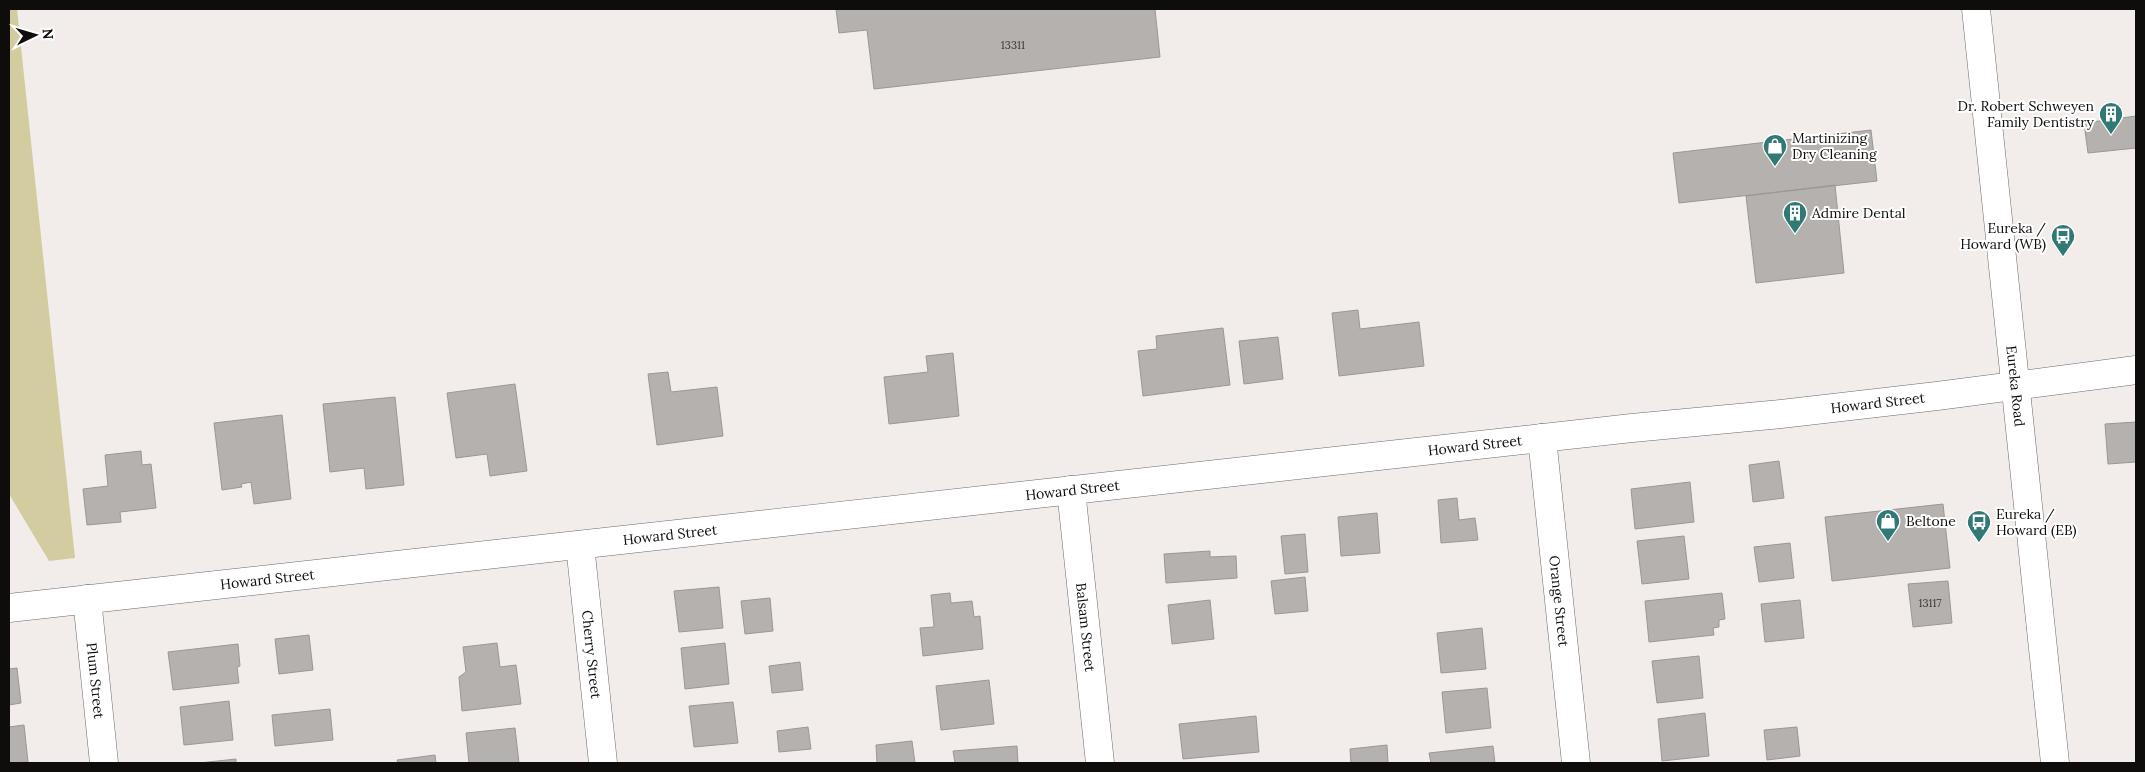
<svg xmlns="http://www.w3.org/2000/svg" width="2145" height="772" font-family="Lora,serif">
  <rect width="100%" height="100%" fill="#f2edeb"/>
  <path fill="#d3cca1" d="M 9,9 L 17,9 L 75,558 L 49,561 L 9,494 Z"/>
  <path fill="#b5b1ae" stroke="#9a9794" d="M 836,9 L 1155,9 L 1160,57 L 874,89 L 867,30 L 839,33 Z
    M 2136,116 L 2136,148 L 2088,153 L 2084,123 Z
    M 1871,130 L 1877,181 L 1679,203 L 1673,153 Z
    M 1835,185 L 1844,273 L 1756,283 L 1746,196 Z
    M 1358,310 L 1360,329 L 1419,322 L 1424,366 L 1339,376 L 1332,313 Z
    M 1223,328 L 1230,385 L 1143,396 L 1138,351 L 1157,349 L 1156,336 Z
    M 1278,337 L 1283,379 L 1244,384 L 1239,341 Z
    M 953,353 L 959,416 L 889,424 L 884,377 L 928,372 L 926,356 Z
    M 668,372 L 671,392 L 717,387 L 723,436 L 657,445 L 648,374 Z
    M 515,384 L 527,471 L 490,476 L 487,454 L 456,458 L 447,393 Z
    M 395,397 L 404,485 L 366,489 L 364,468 L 330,472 L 323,404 Z
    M 282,415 L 291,499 L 254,504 L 251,482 L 241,484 L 242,487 L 222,490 L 214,423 Z
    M 2136,422 L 2136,462 L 2108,464 L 2105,424 Z
    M 141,451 L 142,465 L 151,464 L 156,508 L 120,512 L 121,522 L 87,525 L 83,489 L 108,486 L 105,455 Z
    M 1779,461 L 1784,498 L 1753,502 L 1749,465 Z
    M 1690,482 L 1694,522 L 1635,529 L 1631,489 Z
    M 1457,498 L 1459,520 L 1475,518 L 1478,540 L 1441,543 L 1438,500 Z
    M 1943,504 L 1950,568 L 1832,581 L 1825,517 Z
    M 1377,513 L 1380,553 L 1341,556 L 1338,517 Z
    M 1305,534 L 1308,572 L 1285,574 L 1281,536 Z
    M 1684,536 L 1689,579 L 1642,584 L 1637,541 Z
    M 1790,543 L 1794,578 L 1759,582 L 1754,547 Z
    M 1210,551 L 1210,557 L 1236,556 L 1237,578 L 1166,583 L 1164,554 Z
    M 1305,577 L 1308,611 L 1275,614 L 1271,581 Z
    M 1948,581 L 1952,623 L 1913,627 L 1908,584 Z
    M 719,587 L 723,628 L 679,632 L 674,591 Z
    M 950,593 L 951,603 L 972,601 L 974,617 L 980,616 L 983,649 L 923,656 L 920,628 L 934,627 L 931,595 Z
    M 1722,593 L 1725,619 L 1719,620 L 1719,627 L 1713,628 L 1714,635 L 1649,642 L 1645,601 Z
    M 770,598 L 773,631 L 745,634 L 741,601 Z
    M 1210,600 L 1214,639 L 1172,644 L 1168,605 Z
    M 1800,600 L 1804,638 L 1765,642 L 1761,604 Z
    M 1482,628 L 1486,669 L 1441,673 L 1437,633 Z
    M 309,635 L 313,670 L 279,674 L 275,639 Z
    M 497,643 L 500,667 L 516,665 L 521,704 L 462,711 L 459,677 L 466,672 L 463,647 Z
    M 725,643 L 729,684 L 685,689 L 681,648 Z
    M 238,644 L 240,666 L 237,667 L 239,683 L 173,690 L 168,652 Z
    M 1699,656 L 1703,698 L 1657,703 L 1652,661 Z
    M 800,662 L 803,690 L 772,693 L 769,666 Z
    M 17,668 L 21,703 L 9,705 L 9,669 Z
    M 989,680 L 994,724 L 941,730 L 936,686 Z
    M 1487,688 L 1491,728 L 1446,733 L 1442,692 Z
    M 229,701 L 233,740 L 184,745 L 180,707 Z
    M 733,702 L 738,743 L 694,747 L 689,706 Z
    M 330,709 L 333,740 L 275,746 L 272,715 Z
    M 1705,713 L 1709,756 L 1662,761 L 1658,719 Z
    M 1256,716 L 1259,752 L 1183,759 L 1179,724 Z
    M 24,725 L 28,762 L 9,763 L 9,727 Z
    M 808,727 L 811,749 L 779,752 L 777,731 Z
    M 1797,727 L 1800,756 L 1767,760 L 1764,730 Z
    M 515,728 L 519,763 L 469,763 L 466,733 Z
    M 912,741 L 915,763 L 877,763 L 876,745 Z
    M 1387,745 L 1388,763 L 1351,763 L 1350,749 Z
    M 1017,746 L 1018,763 L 955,763 L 953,751 Z
    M 1493,746 L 1495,763 L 1431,763 L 1429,753 Z
    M 435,755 L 436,763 L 398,763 L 397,760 Z
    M 236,759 L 236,763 L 199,763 Z"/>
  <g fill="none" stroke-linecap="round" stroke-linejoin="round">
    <g stroke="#6e6968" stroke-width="29">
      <g id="street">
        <path id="s1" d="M 1542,438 L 1576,763"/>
        <path id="s2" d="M 1071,490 L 1100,763"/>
        <path id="s3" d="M 580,545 L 603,763"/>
        <path id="s4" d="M 87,599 L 104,763"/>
        <path id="s5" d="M 9,608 L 1632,428 L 1781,414 L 1937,396 L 2136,370"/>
      </g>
    </g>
    <g stroke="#6e6968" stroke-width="29">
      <g id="secondary">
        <path id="s6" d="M 1976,9 L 2055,763"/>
      </g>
    </g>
    <use href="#street" stroke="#fff" stroke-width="28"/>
    <use href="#secondary" stroke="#fff" stroke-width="28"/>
  </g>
  <defs>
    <g id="building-pin" transform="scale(1.25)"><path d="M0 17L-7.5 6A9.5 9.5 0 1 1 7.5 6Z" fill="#307975" stroke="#fff"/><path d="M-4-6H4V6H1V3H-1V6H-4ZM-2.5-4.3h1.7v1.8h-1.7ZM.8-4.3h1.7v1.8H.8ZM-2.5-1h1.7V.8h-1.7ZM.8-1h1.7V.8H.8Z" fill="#fff"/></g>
    <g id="shop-pin" transform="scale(1.25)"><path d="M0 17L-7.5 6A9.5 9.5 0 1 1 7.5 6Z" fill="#307975" stroke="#fff"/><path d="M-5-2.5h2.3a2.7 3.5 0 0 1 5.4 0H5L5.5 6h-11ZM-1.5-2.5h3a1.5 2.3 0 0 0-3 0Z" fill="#fff"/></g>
    <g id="bus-pin" transform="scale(1.25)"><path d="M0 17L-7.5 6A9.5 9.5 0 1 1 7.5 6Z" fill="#307975" stroke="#fff"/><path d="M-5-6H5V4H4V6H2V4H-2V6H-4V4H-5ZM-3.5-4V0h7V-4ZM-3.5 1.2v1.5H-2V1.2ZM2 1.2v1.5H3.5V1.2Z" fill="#fff"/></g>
  </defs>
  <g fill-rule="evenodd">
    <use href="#building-pin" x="2111" y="114"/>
    <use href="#shop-pin" x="1775" y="146"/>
    <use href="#building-pin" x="1795" y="213"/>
    <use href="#bus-pin" x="2063" y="236"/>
    <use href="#shop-pin" x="1888" y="521"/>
    <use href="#bus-pin" x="1979" y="522"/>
  </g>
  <g text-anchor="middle" stroke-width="4" stroke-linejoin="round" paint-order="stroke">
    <g font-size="11" fill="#383634">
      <text x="1013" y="49">13311</text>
      <text x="1930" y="607">13117</text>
    </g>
    <g font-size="14" fill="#0f0d0c" stroke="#fff" text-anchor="start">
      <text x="2094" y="111" text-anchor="end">Dr. Robert Schweyen<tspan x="2094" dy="16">Family Dentistry</tspan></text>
      <text x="1792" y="143">Martinizing<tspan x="1792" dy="16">Dry Cleaning</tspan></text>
      <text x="1812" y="218">Admire Dental</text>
      <text x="2046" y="233" text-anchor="end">Eureka /<tspan x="2046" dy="16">Howard (WB)</tspan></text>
      <text x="1996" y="519">Eureka /<tspan x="1996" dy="16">Howard (EB)</tspan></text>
      <text x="1906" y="526">Beltone</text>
    </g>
    <g font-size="14" fill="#0f0d0c" stroke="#fff">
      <text dy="5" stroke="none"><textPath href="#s6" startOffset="379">Eureka Road</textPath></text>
      <text dy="5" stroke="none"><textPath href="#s5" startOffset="1880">Howard Street</textPath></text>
      <text dy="5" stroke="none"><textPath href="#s5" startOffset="1475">Howard Street</textPath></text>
      <text dy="5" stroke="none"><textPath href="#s5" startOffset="1070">Howard Street</textPath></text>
      <text dy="5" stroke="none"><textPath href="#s5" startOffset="665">Howard Street</textPath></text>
      <text dy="5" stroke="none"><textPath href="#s5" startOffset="260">Howard Street</textPath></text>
      <text dy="5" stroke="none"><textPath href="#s1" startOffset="164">Orange Street</textPath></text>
      <text dy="5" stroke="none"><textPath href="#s2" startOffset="138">Balsam Street</textPath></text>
      <text dy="5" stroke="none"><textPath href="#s3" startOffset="110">Cherry Street</textPath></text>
      <text dy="5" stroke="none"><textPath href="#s4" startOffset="82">Plum Street</textPath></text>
    </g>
  </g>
  <rect width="2145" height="772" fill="none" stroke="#0f0d0c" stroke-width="20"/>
  <g transform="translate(35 35) rotate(85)" stroke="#ffffff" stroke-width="4" paint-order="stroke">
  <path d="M0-4L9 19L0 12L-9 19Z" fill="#0f0d0c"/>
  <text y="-8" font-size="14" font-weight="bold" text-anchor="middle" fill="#0f0d0c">N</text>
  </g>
</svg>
